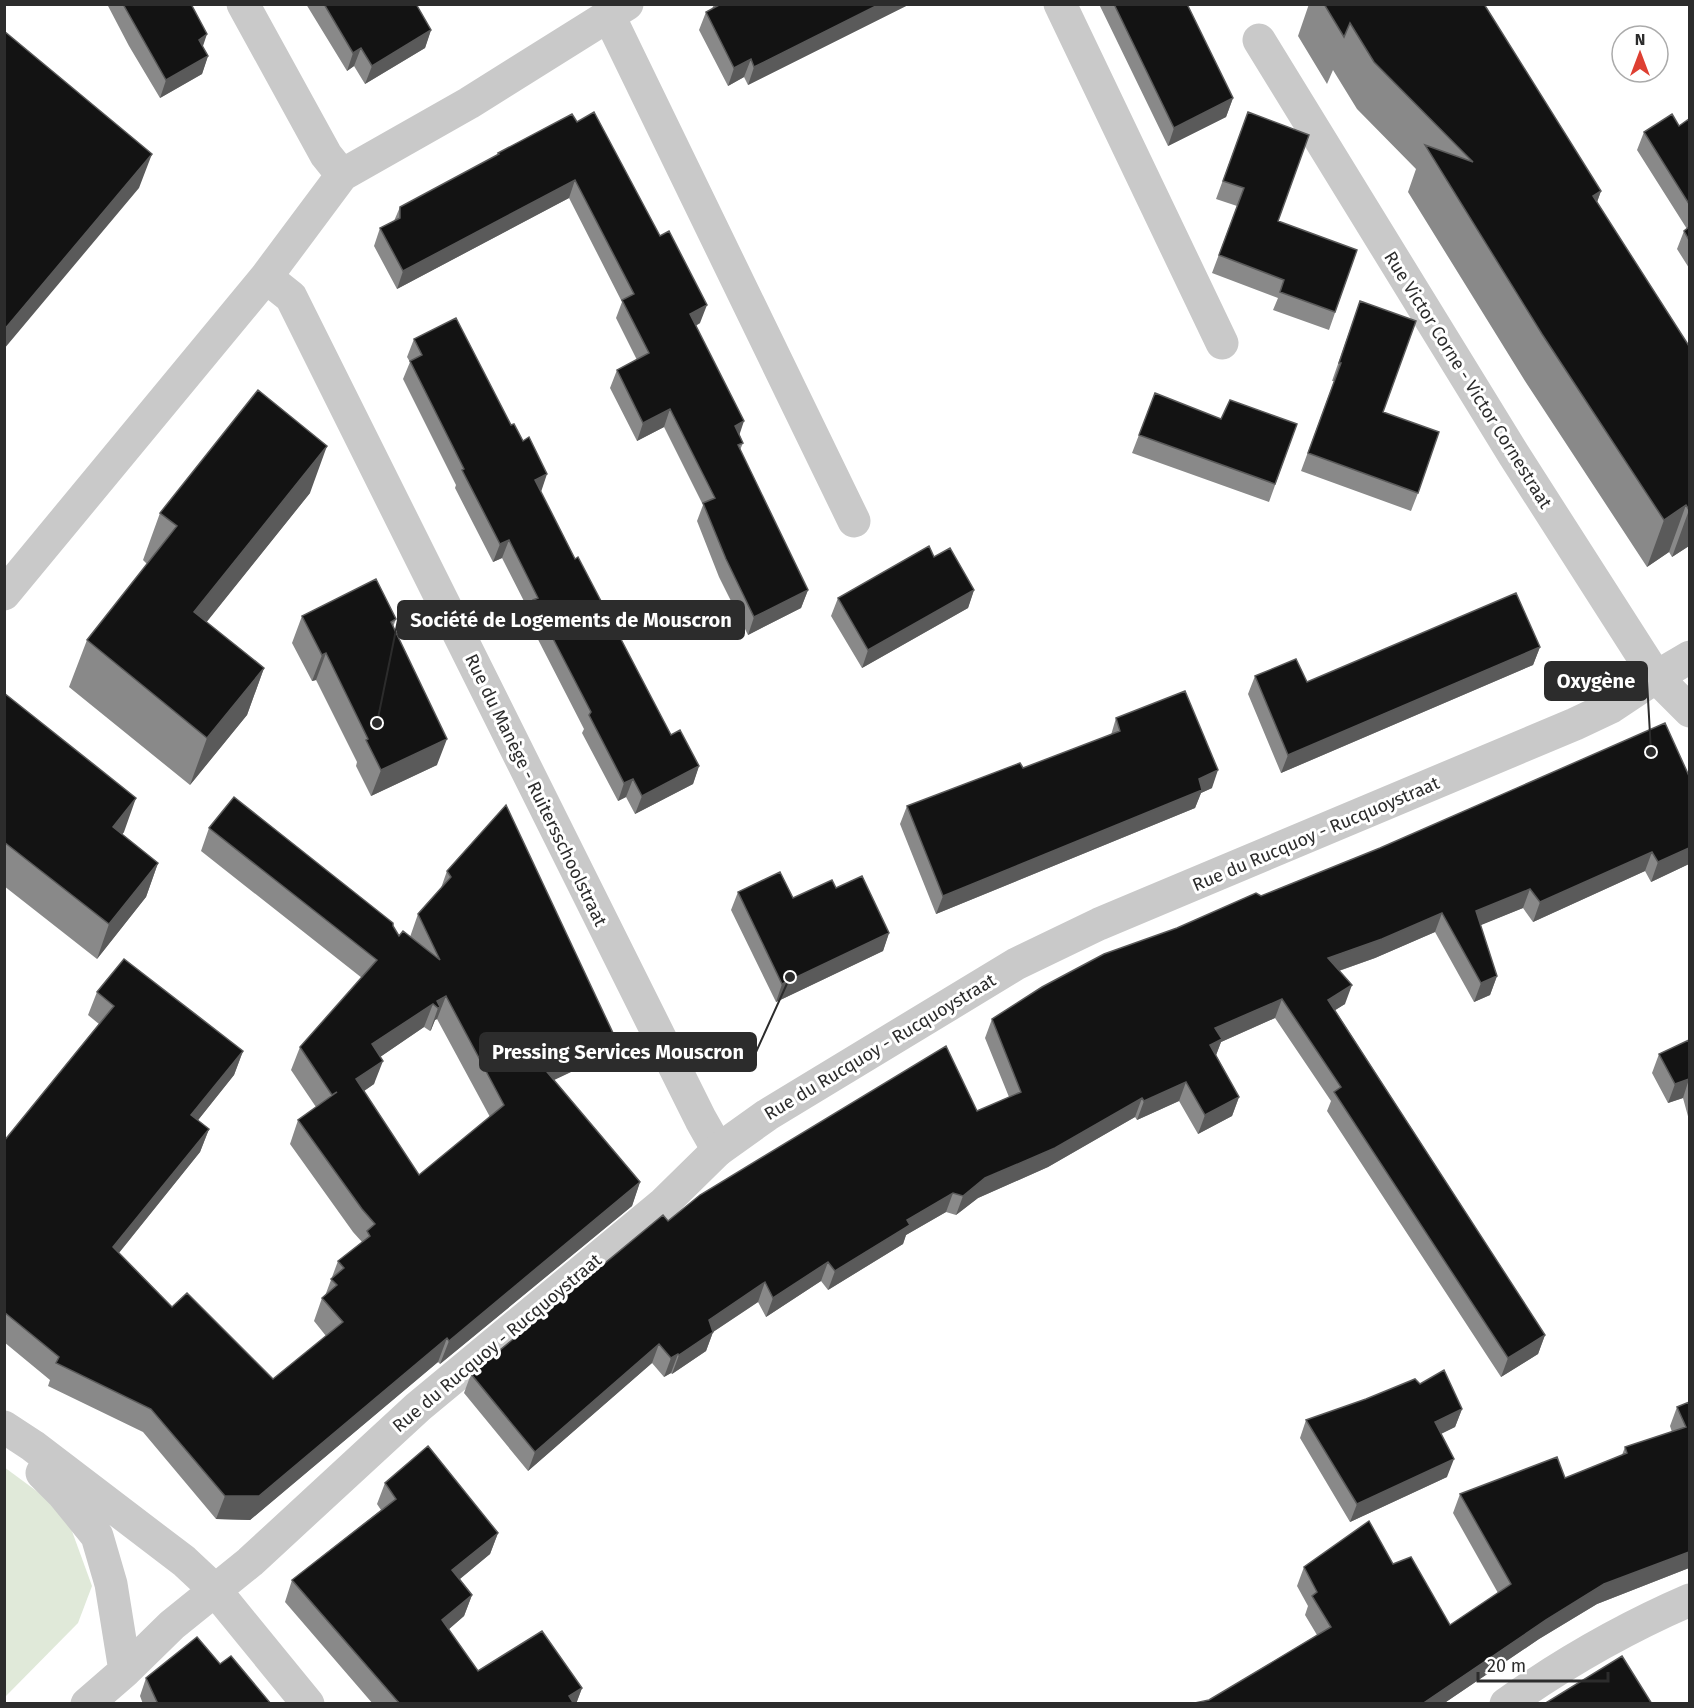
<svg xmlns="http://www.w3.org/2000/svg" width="1694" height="1708" font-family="'Fira Sans',sans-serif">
  <rect width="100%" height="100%" fill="#fff"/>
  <path fill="#e0e9d9" d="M 4,1467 L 65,1512 L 92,1586 L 78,1623 L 5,1697 Z"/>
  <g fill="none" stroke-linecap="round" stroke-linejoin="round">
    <path stroke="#c9c9c9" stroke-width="33" d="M 243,4 L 326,155 L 342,175
      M 1060,4 L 1222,343
      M 609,16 L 854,521
      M 1259,40 L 1514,455 L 1656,677
      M 266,277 L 291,297 L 701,1120 L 718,1150
      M 4,594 L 266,277 L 342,175 L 469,103 L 627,4
      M 1506,1704 C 1564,1663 1625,1628 1690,1600"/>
    <path stroke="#c9c9c9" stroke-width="33" d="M 1656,677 L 1690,711
      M 4,1427 L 33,1446 L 184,1561 L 215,1590 L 308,1704
      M 42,1473 L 63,1494 L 97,1536 L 111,1584 L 125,1671
      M 87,1704 L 125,1671 L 172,1625 L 250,1562 L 418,1407 L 663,1204 L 718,1150 L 767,1115 L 1016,964 L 1099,924 L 1575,724 L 1611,707 L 1656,677 L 1690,657"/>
  </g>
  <path fill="#898989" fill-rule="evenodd" d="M 107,4 L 191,4 L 203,47 L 208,56 L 202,74 L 160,98 L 129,46 Z
    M 306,4 L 416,4 L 431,30 L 425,48 L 365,84 L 354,66 L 347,71 Z
    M 714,4 L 910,4 L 748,85 L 744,77 L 728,86 L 699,30 L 706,12 L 712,9 Z
    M 1099,4 L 1187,4 L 1233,98 L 1226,117 L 1168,146 Z
    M 1309,4 L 1484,4 L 1601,191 L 1597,202 L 1689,346 L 1689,546 L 1672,557 L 1669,552 L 1647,567 L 1525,381 L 1408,192 L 1416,169 L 1357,109 L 1333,70 L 1327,84 L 1298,36 Z
    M 1248,112 L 1278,221 L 1357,250 L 1329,330 L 1273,310 L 1278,298 L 1212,273 L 1237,206 L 1216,199 Z
    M 1689,119 L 1689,239 L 1687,229 L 1637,150 L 1644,132 L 1679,126 Z
    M 577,122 L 700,323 L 696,326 L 743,443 L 740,450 L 808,590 L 801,608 L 748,635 L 719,577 L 697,521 L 703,505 L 664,427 L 637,441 L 610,388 L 617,370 L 637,360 L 616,318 L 622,302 L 569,198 L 397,289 L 374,246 L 380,228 L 394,221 L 400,207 L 497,155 L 498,153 Z
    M 1684,231 L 1689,240 L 1689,268 L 1677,249 Z
    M 1360,301 L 1383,412 L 1418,493 L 1411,511 L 1301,471 L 1334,381 L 1332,381 Z
    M 414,339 L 541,492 L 575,559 L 671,735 L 699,766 L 693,784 L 635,814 L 626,797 L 618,801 L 582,733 L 584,729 L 527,618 L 529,611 L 502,558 L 493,562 L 455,488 L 456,485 L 403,379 L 410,362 L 407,357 Z
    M 1155,393 L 1221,419 L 1297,424 L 1269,502 L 1132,453 Z
    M 310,493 L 206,622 L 264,668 L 247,715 L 190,785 L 69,687 L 87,640 L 147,564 L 143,560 L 160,513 Z
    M 934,557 L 974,590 L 968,608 L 862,668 L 831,616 L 838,598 Z
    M 302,616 L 396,619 L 393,627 L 437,765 L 371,796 L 356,766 L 357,762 L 316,680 L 312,681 L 292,643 Z
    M 1540,647 L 1533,665 L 1281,773 L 1248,694 L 1255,676 L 1307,682 Z
    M 4,693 L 124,832 L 122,834 L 158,863 L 146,897 L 97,959 L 4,886 Z
    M 1116,718 L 1212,788 L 1201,793 L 1195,808 L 936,914 L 900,824 L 907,806 L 1023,768 L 1111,735 Z
    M 1689,776 L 1689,864 L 1651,882 L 1645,871 L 1533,922 L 1523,908 L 1480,925 L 1497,976 L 1490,995 L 1474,1002 L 1435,932 L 1375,958 L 1339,971 L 1345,1004 L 1335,1010 L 1545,1335 L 1538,1354 L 1501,1377 L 1327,1111 L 1331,1101 L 1275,1018 L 1221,1042 L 1216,1055 L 1239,1097 L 1232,1116 L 1198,1134 L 1179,1101 L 1137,1120 L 1135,1117 L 1048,1167 L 978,1198 L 956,1215 L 946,1212 L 906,1235 L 903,1244 L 828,1290 L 821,1281 L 766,1317 L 758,1302 L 713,1332 L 706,1351 L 672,1374 L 671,1373 L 664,1377 L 652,1363 L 528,1471 L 464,1393 L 471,1374 L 668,1221 L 977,1111 L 1009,1097 L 985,1038 L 992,1019 L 1261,896 Z
    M 209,828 L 393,926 L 399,936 L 410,937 L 418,914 L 441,888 L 447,871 L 613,1033 L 605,1056 L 553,1080 L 640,1182 L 632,1206 L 440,1364 L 438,1362 L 250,1520 L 216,1519 L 143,1432 L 48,1386 L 50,1380 L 4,1342 L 4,1141 L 99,1024 L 88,1015 L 97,992 L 243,1051 L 234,1075 L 198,1120 L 209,1129 L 200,1152 L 119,1253 L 172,1307 L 273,1379 L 326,1336 L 314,1321 L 322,1298 L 325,1296 L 338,1261 L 362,1242 L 353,1232 L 290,1144 L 298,1120 L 316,1107 L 291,1070 L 300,1047 L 362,978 L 201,851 ZM 437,1019 L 490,1117 L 419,1175 L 364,1091 L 374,1084 L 380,1057 L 424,1027 L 430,1031 L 431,1030 L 435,1020 Z
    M 836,888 L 889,933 L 883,951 L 776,1002 L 731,910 L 738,892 L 793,898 Z
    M 1689,1040 L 1689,1120 L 1683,1098 L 1668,1103 L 1652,1073 L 1659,1054 Z
    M 1420,1384 L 1462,1409 L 1455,1427 L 1441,1434 L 1447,1477 L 1350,1522 L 1300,1438 L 1306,1420 Z
    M 1689,1402 L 1689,1568 L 1597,1604 L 1539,1639 L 1443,1704 L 1190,1704 L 1209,1700 L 1317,1635 L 1305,1615 L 1308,1606 L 1297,1586 L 1304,1567 L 1393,1564 L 1450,1625 L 1498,1593 L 1453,1513 L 1460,1494 L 1565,1478 L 1622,1455 L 1625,1447 L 1672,1432 L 1670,1426 L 1677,1407 Z
    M 385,1483 L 498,1533 L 490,1554 L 460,1579 L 472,1595 L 464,1616 L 448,1630 L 478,1671 L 582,1688 L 576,1704 L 373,1704 L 285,1602 L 292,1580 L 381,1510 L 377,1504 Z
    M 220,1664 L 271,1704 L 143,1704 L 140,1696 L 146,1678 Z"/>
  <path fill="#5a5a5a" d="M 880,4 L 910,4 L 748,85 L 754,67 Z
    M 431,30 L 425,48 L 365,84 L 372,66 Z
    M 207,34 L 201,52 L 199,40 Z
    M 361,48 L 354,66 L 347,71 L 353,53 Z
    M 208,56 L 202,74 L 160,98 L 166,80 Z
    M 751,59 L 744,77 L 728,86 L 734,68 Z
    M 1233,98 L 1226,117 L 1168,146 L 1174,128 Z
    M 152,154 L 139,188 L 4,349 L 4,330 Z
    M 575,180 L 569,198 L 397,289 L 403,271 Z
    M 1601,191 L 1584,238 L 1593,196 Z
    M 707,305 L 700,323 L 683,332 L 690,314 Z
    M 670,409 L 664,427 L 637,441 L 643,423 Z
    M 744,421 L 738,439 L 735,426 Z
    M 327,446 L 310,493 L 177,659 L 194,612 Z
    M 547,474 L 541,492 L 535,480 Z
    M 1686,505 L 1669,552 L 1647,567 L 1664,520 Z
    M 1689,510 L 1689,546 L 1672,557 Z
    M 509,540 L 502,558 L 493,562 L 500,544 Z
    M 808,590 L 801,608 L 748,635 L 754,617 Z
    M 974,590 L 968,608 L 862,668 L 868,650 Z
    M 1540,647 L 1533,665 L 1281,773 L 1288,755 Z
    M 326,653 L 316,680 L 312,681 L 322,655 Z
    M 264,668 L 247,715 L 190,785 L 207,738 Z
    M 447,739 L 437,765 L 371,796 L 381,770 Z
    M 699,766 L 693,784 L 635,814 L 642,796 Z
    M 1218,770 L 1212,788 L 1201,793 L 1195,808 L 936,914 L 943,896 Z
    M 633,779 L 626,797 L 618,801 L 624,783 Z
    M 136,798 L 124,832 L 101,861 L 113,827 Z
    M 1689,848 L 1689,864 L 1651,882 L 1658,862 Z
    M 1652,852 L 1645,871 L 1533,922 L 1540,902 Z
    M 158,863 L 146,897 L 97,959 L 109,924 Z
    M 1530,889 L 1523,908 L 1469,930 L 1476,911 Z
    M 1442,913 L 1435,932 L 1375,958 L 1321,977 L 1328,958 Z
    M 889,933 L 883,951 L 776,1002 L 782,984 Z
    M 1497,976 L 1490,995 L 1474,1002 L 1481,983 Z
    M 1352,985 L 1345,1004 L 1321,1019 L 1328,1000 Z
    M 446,996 L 437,1019 L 435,1020 L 431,1030 L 430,1031 L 438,1008 L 437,1001 Z
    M 1282,999 L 1275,1018 L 1221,1042 L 1215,1058 L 1210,1046 L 1215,1028 Z
    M 433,1004 L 424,1027 L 364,1068 L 372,1044 Z
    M 613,1033 L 605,1056 L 533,1090 L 542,1066 Z
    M 243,1051 L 234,1075 L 183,1139 L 191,1115 Z
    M 383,1061 L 374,1084 L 348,1102 L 356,1079 Z
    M 1689,1079 L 1683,1098 L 1668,1103 L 1675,1084 Z
    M 1186,1082 L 1179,1101 L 1137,1120 L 1144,1101 Z
    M 1239,1097 L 1232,1116 L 1198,1134 L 1205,1115 Z
    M 1142,1098 L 1135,1117 L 1048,1167 L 978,1198 L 956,1215 L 963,1196 L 985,1178 Z
    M 209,1129 L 200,1152 L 105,1270 L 113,1247 Z
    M 640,1182 L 632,1206 L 440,1364 L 449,1341 Z
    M 953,1193 L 946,1212 L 906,1235 L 903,1244 L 828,1290 L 835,1271 L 907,1220 Z
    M 828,1262 L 821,1281 L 766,1317 L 773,1298 Z
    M 765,1282 L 758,1302 L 713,1332 L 706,1351 L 672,1374 L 679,1355 L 709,1320 Z
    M 1545,1335 L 1538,1354 L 1501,1377 L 1508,1358 Z
    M 447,1338 L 438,1362 L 250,1520 L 216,1519 L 225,1496 Z
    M 659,1344 L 652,1363 L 528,1471 L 535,1452 Z
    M 678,1354 L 671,1373 L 664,1377 L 671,1358 Z
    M 1462,1409 L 1455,1427 L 1428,1440 L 1435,1422 Z
    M 1454,1459 L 1447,1477 L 1350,1522 L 1357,1504 Z
    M 498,1533 L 490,1554 L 444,1592 L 452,1570 Z
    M 1689,1552 L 1689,1568 L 1597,1604 L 1539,1639 L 1443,1704 L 1422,1704 L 1546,1620 L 1604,1584 Z
    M 472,1595 L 464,1616 L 434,1642 L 442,1620 Z
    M 582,1688 L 576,1704 L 566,1704 L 569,1696 Z"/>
  <path fill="#131313" stroke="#5a5a5a" stroke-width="1.5" fill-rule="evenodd" d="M 123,4 L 191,4 L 207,34 L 199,40 L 208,56 L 166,80 Z
    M 324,4 L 416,4 L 431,30 L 372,66 L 361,48 L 353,53 Z
    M 721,4 L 880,4 L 754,67 L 751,59 L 734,68 L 706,12 Z
    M 1114,4 L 1187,4 L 1233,98 L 1174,128 Z
    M 1324,4 L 1484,4 L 1601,191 L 1593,196 L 1689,346 L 1689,510 L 1686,505 L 1664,520 L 1542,334 L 1425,145 L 1473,162 L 1374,62 L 1350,23 L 1344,37 Z
    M 4,31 L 152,154 L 4,330 Z
    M 594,112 L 660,236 L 669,231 L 707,305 L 690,314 L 744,421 L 735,426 L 743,443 L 738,445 L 808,590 L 754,617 L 726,559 L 703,503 L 715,498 L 670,409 L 643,423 L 617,370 L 649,353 L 622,300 L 634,294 L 575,180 L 403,271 L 380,228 L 400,218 L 400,207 L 499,154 L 498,153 L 572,114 L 577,122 Z
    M 1248,112 L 1309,135 L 1278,221 L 1357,250 L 1335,312 L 1280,292 L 1284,280 L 1219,255 L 1244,188 L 1223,181 Z
    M 1672,114 L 1679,126 L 1689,119 L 1689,204 L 1644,132 Z
    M 1689,227 L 1689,240 L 1684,231 Z
    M 1360,301 L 1416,321 L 1383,412 L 1439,432 L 1418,493 L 1308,453 L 1341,363 L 1339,363 Z
    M 456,318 L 511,425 L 514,424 L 523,441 L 529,437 L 547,474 L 535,480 L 575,559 L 578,557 L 671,735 L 680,730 L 699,766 L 642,796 L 633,779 L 624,783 L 589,715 L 591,712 L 533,600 L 538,598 L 509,540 L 500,544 L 462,470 L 464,469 L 410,361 L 422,355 L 414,339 Z
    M 258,390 L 327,446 L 194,612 L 264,668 L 207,738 L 87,640 L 177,526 L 160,513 Z
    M 1155,393 L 1221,419 L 1230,400 L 1297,424 L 1275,484 L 1139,435 Z
    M 929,546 L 934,557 L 950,548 L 974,590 L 868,650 L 838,598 Z
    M 376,579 L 396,619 L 391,622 L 447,739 L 381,770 L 366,740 L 368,739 L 326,653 L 322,655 L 302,616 Z
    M 1516,593 L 1540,647 L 1288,755 L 1255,676 L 1296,659 L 1307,682 Z
    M 1185,691 L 1218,770 L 1199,779 L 1202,790 L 943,896 L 907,806 L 1020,763 L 1023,768 L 1120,731 L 1116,718 Z
    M 4,693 L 136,798 L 113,827 L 158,863 L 109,924 L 4,842 Z
    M 1665,723 L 1689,776 L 1689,848 L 1658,862 L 1652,852 L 1540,902 L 1530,889 L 1476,911 L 1497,976 L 1481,983 L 1442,913 L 1382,939 L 1328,958 L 1352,985 L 1328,1000 L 1545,1335 L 1508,1358 L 1334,1092 L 1341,1087 L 1282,999 L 1215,1028 L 1222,1039 L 1210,1045 L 1239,1097 L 1205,1115 L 1186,1082 L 1144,1101 L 1142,1098 L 1055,1148 L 985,1178 L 963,1196 L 953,1193 L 907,1220 L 910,1225 L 835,1271 L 828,1262 L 773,1298 L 765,1282 L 709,1320 L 713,1332 L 679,1355 L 678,1354 L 671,1358 L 659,1344 L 535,1452 L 471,1374 L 663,1215 L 668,1221 L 700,1195 L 946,1046 L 977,1111 L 1021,1092 L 992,1019 L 1042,987 L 1104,954 L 1177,928 L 1256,893 L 1261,896 L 1380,848 Z
    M 234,797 L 393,923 L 393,926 L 399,936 L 403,931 L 440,960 L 418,914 L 451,877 L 447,871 L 506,805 L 613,1033 L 542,1066 L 640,1182 L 449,1341 L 447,1338 L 259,1496 L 225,1496 L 151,1409 L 56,1363 L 59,1357 L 4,1312 L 4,1141 L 114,1006 L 97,992 L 124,959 L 243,1051 L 191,1115 L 209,1129 L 113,1247 L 172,1307 L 187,1293 L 273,1379 L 343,1322 L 322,1298 L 337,1285 L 331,1279 L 344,1268 L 338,1261 L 370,1236 L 367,1231 L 375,1224 L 362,1209 L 298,1120 L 337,1092 L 332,1095 L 300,1047 L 377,960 L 209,828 ZM 446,996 L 504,1105 L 419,1175 L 356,1079 L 383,1061 L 372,1044 L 433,1004 L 438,1008 L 440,1007 L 437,1001 Z
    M 780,872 L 793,898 L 832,880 L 836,888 L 862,876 L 889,933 L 782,984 L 738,892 Z
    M 1689,1040 L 1689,1079 L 1675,1084 L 1659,1054 Z
    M 1444,1370 L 1462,1409 L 1435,1422 L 1454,1459 L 1357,1504 L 1306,1420 L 1366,1399 L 1415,1379 L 1420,1384 Z
    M 1689,1402 L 1689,1552 L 1604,1584 L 1546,1620 L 1422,1704 L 1190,1704 L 1209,1700 L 1331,1627 L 1312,1596 L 1317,1592 L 1304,1567 L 1369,1521 L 1393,1564 L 1411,1557 L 1450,1625 L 1511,1584 L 1460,1494 L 1557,1457 L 1565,1478 L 1627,1453 L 1625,1447 L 1686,1427 L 1677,1407 Z
    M 428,1446 L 498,1533 L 452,1570 L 472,1595 L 442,1620 L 478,1671 L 542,1631 L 582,1688 L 569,1696 L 574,1704 L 400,1704 L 292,1580 L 396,1499 L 385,1483 Z
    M 197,1637 L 220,1664 L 231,1656 L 271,1704 L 158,1704 L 146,1678 Z
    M 1622,1656 L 1652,1704 L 1544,1704 Z"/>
  <g text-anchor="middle" stroke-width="6" stroke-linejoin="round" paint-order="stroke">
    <g font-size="18" fill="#2c2c2c" stroke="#fff">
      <text transform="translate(1468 380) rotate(58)" y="6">Rue Victor Corne - Victor Cornestraat</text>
      <text transform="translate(536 790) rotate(64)" y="6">Rue du Manège - Ruitersschoolstraat</text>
      <text transform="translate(1316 834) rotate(-23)" y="6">Rue du Rucquoy - Rucquoystraat</text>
      <text transform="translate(880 1047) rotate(-31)" y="6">Rue du Rucquoy - Rucquoystraat</text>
      <text transform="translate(497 1343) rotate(-40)" y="6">Rue du Rucquoy - Rucquoystraat</text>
    </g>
  </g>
  <path fill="none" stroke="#2c2c2c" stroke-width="2" d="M377 723L398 620M1651 752L1647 681M790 977L756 1052"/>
  <g fill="#2c2c2c" stroke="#fff" stroke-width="2">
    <circle cx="377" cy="723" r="6"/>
    <circle cx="1651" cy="752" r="6"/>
    <circle cx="790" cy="977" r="6"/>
  </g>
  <g fill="#2c2c2c" stroke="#2c2c2c" stroke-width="2">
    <rect x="398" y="601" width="346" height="38" rx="6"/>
    <rect x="1545" y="662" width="102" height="38" rx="6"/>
    <rect x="480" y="1033" width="276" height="38" rx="6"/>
  </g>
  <g font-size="20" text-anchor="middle" font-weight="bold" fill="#fff">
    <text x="571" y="627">Société de Logements de Mouscron</text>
    <text x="1596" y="688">Oxygène</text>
    <text x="618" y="1059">Pressing Services Mouscron</text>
  </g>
  <rect width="1694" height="1708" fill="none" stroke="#2c2c2c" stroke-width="12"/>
  <g transform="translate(1640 54)"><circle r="28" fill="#ffffff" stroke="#ababab" stroke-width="1.5"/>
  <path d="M0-4.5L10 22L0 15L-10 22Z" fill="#de3f32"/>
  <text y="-9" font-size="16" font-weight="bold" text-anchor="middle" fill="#2c2c2c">N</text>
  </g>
  <path d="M1478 1672v9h130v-9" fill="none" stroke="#2c2c2c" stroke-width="3"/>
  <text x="1487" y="1672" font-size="18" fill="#2c2c2c" stroke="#ffffff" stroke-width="4.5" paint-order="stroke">20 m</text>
</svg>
